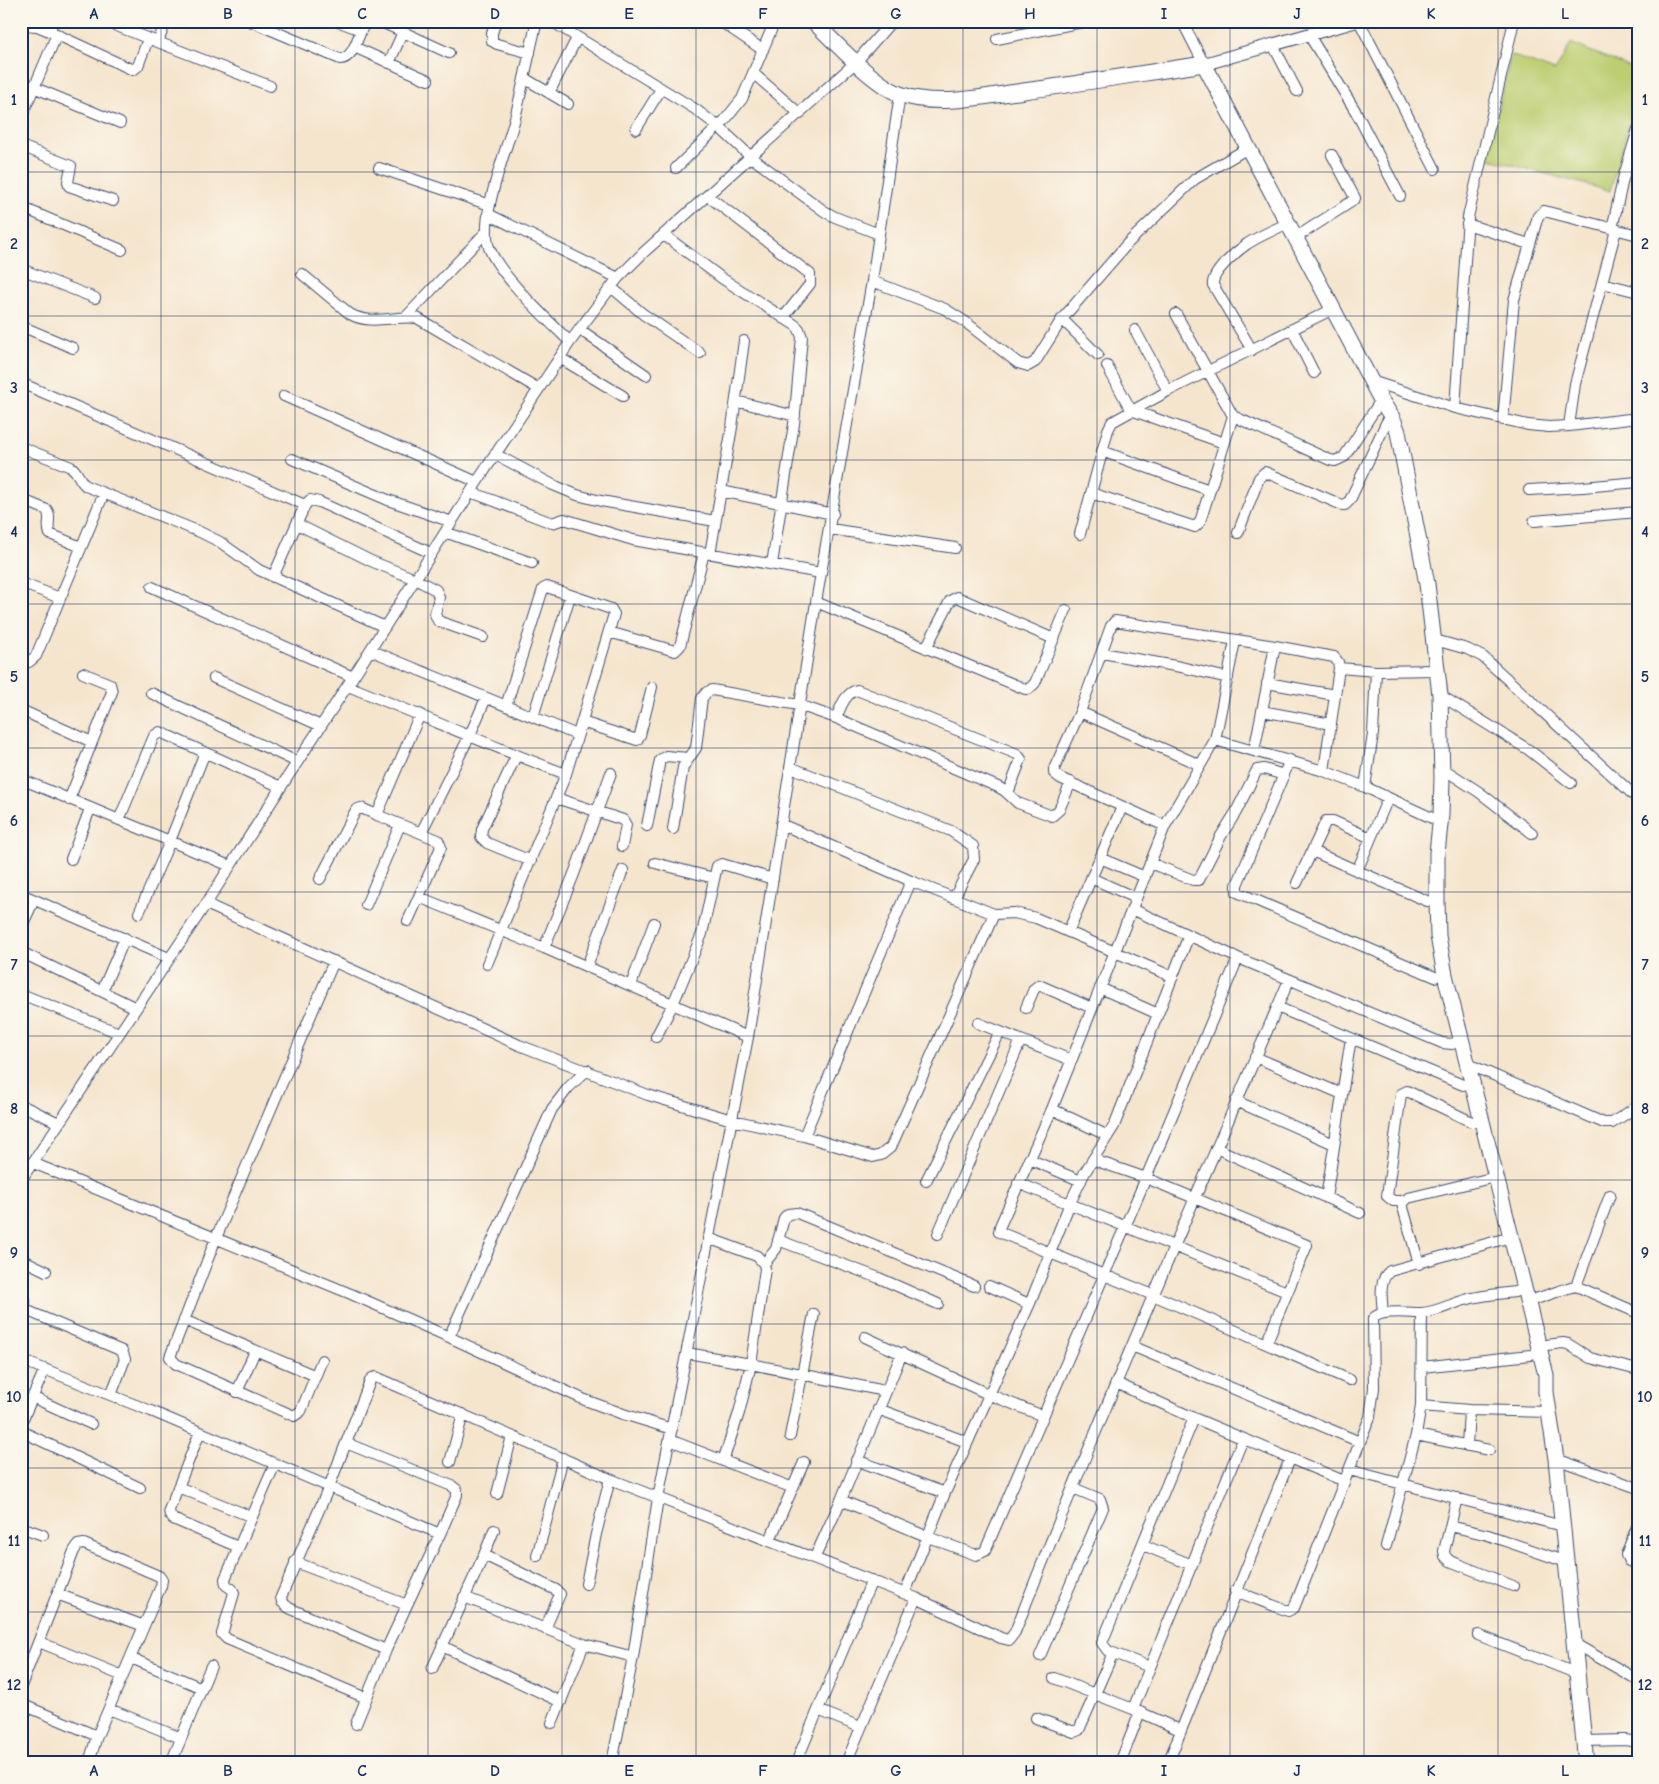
<svg xmlns="http://www.w3.org/2000/svg" width="1659" height="1784" font-family="'Comic Neue',sans-serif">
  <rect width="100%" height="100%" fill="#fbf7ec"/>
  <filter id="ink" filterUnits="userSpaceOnUse"><feTurbulence type="fractalNoise" baseFrequency=".02" numOctaves="2"/><feDisplacementMap in="SourceGraphic" scale="10" xChannelSelector="R" yChannelSelector="G"/><feConvolveMatrix kernelMatrix="1 2 1 2 8 2 1 2 1" color-interpolation-filters="sRGB"/></filter>
  <filter id="wash" filterUnits="userSpaceOnUse"><feTurbulence type="fractalNoise" baseFrequency=".0096" numOctaves="4" result="noise"/><feDisplacementMap in="SourceGraphic" scale="20" xChannelSelector="R" yChannelSelector="G"/><feGaussianBlur stdDeviation="1.12" result="paint"/><feColorMatrix in="noise" values="0 0 0 0 0 0 0 0 0 0 0 0 0 0 0 0 0 1.4 0 .05"/><feComposite in="paint" operator="in"/></filter>
  <g filter="url(#wash)">
    <rect width="100%" height="100%" fill="#f5e5cd"/>
    <path fill="#bcce71" stroke="#6c7e68" d="M 1571,43 L 1638,71 L 1638,92 L 1610,191 L 1486,158 L 1511,55 L 1555,71 Z"/>
  </g>
  <g filter="url(#ink)">
    <g fill="none" stroke-linecap="round" stroke-linejoin="round">
      <g stroke="#3c4a6f" stroke-width="12">
        <path id="minor" d="M 104,21 L 270,86
          M 250,21 L 340,59 C 355,59 358,32 366,21
          M 337,21 L 361,30
          M 379,21 L 449,53
          M 496,21 L 492,33 L 492,41 L 497,44 L 530,53
          M 537,21 C 529,53 523,86 515,118 C 507,150 477,220 490,250 C 503,279 547,319 570,342
          M 551,21 L 695,109 L 719,127 L 751,157 L 824,211 L 835,217 L 879,234
          M 720,21 L 763,50
          M 1182,21 L 1204,64
          M 1359,21 L 1435,169
          M 21,25 L 37,26 L 49,31 L 133,70 L 138,66 L 148,39
          M 49,31 L 54,21
          M 1309,35 L 1356,112 L 1400,196
          M 997,39 L 1088,21
          M 158,42 L 166,21
          M 1273,45 L 1297,91
          M 354,47 L 428,80
          M 389,63 L 403,32
          M 753,73 L 800,114
          M 524,78 L 568,104
          M 21,82 L 120,123
          M 549,93 L 577,38
          M 21,118 L 57,34
          M 636,129 L 661,89
          M 21,146 L 71,166 L 68,182 L 69,186 L 113,201
          M 379,168 L 490,205
          M 676,168 L 725,120 L 742,99 L 775,21
          M 708,196 L 810,274 L 810,284 L 783,318
          M 21,207 L 122,250
          M 488,214 L 618,278
          M 1467,224 L 1529,244
          M 1612,229 L 1623,179 L 1638,129
          M 664,235 L 723,279 L 795,325 L 799,329 L 802,337 L 794,424 L 772,564
          M 1295,238 L 1351,202 L 1355,198 L 1332,155
          M 21,269 L 95,298
          M 302,274 L 350,314 C 371,326 394,315 417,318 L 539,389
          M 872,281 L 945,309 L 964,321 L 1018,363 L 1028,366 L 1035,362 L 1062,319 L 1128,243 L 1195,179 L 1248,148
          M 1602,283 L 1638,292
          M 611,287 L 643,314 L 700,353
          M 1176,314 L 1233,416 L 1330,460 L 1335,461 L 1344,457 L 1381,400
          M 406,317 L 487,231
          M 1062,319 L 1098,355
          M 21,326 L 73,348
          M 579,329 L 646,375
          M 1292,329 L 1314,373
          M 1135,330 L 1168,391
          M 1252,350 L 1213,285 C 1211,273 1237,251 1247,244 C 1259,236 1274,230 1288,223
          M 560,358 L 623,396
          M 1107,366 L 1131,410 L 1224,443
          M 1371,381 L 1455,408 L 1528,425 L 1549,427 L 1569,426 L 1638,418
          M 21,383 L 305,505
          M 284,396 L 477,482
          M 736,401 L 795,416
          M 1455,408 L 1468,217 L 1514,21
          M 1503,420 L 1514,300 L 1538,216 L 1544,211 L 1638,235
          M 1569,426 L 1575,384 L 1616,230
          M 21,447 L 71,467 C 78,471 79,481 86,486 L 200,532 L 220,542 L 259,570 L 385,627
          M 1102,451 L 1209,490
          M 495,454 L 553,485 L 577,495 L 601,501 L 715,521
          M 292,459 L 388,500 L 452,522
          M 1529,490 L 1583,487 L 1638,482
          M 721,491 L 833,514
          M 471,492 L 552,523 L 564,519 L 633,540 L 821,573
          M 1091,493 L 1195,527 L 1200,522 L 1233,416
          M 21,499 L 47,510 C 52,517 46,525 50,534 L 81,547
          M 1534,521 L 1638,512
          M 297,524 L 371,561 L 415,579 L 436,590 L 439,597 L 435,614 L 438,621 L 483,637
          M 830,529 L 955,548
          M 445,532 L 532,563
          M 1238,533 L 1259,478 L 1265,472 L 1342,505 L 1345,505 L 1350,500 L 1386,423
          M 1080,534 L 1108,430 L 1112,422 L 1168,391 L 1333,309
          M 710,554 L 732,427 L 744,341
          M 273,577 L 305,505 L 310,500 L 319,502 L 431,553
          M 21,583 L 60,598
          M 152,587 L 353,677
          M 816,602 L 1025,689 L 1029,689 L 1035,683 L 1066,610
          M 609,632 L 675,651 L 680,646 L 704,553
          M 1435,640 L 1467,649 L 1483,657 L 1638,799
          M 1235,641 L 1215,740 L 1165,826 L 1052,1109 L 1000,1226 L 999,1232 L 1153,1295 L 1350,1380
          M 926,648 L 950,601 L 957,597 L 1054,639
          M 370,650 L 577,735
          M 1102,653 L 1181,667 L 1228,678
          M 21,660 L 29,662 L 36,656 L 104,493
          M 1339,668 L 1376,671 L 1437,670
          M 214,678 L 321,726
          M 1267,683 L 1335,695
          M 348,686 C 421,715 492,747 566,774
          M 151,693 L 297,762
          M 1440,695 L 1529,750 L 1571,783
          M 21,710 L 92,742
          M 1262,711 L 1331,724
          M 1080,712 L 1200,765
          M 533,717 L 570,596
          M 836,718 C 841,707 845,693 857,690 L 1017,754 L 1021,759 L 1008,793
          M 582,722 L 637,740 L 640,735 L 652,687
          M 1215,740 L 1324,771 L 1365,787 L 1432,818
          M 1254,751 L 1275,646
          M 516,756 L 482,829 L 481,837 L 487,843 L 531,861
          M 1290,760 L 1237,885 L 1237,892 L 1435,977
          M 790,767 L 951,831 L 973,846 L 974,859 L 954,898
          M 1442,768 L 1479,792 L 1532,833
          M 21,779 L 230,866
          M 1365,787 L 1373,734 L 1376,671
          M 556,798 L 623,820 L 626,825 L 622,846
          M 69,800 L 112,692 L 110,684 L 83,673
          M 377,815 L 438,840 L 441,847 L 408,921
          M 119,820 L 154,736 L 160,732 L 281,787
          M 781,824 L 911,881 L 994,914 L 1014,913 L 1036,918 L 1173,977
          M 647,826 L 660,760 L 666,756 L 688,758
          M 1165,826 L 1060,778 L 1054,773 L 1054,769 L 1080,712 L 1111,626 L 1115,621 L 1275,646 L 1334,657 L 1338,662 L 1339,668 L 1324,771
          M 673,829 L 683,767 L 696,748 L 702,698 L 707,692 L 712,690 L 799,705 L 836,718 L 998,787 L 1005,791 L 1018,803 L 1052,816 L 1059,810 L 1071,782
          M 421,833 L 470,735 L 486,698
          M 1312,851 L 1427,901
          M 1100,858 L 1145,877
          M 71,859 L 90,809
          M 655,863 L 714,878
          M 1150,863 L 1193,880 L 1199,880 L 1221,836 L 1236,812 L 1257,770 L 1264,769 L 1284,775
          M 1357,871 L 1388,798
          M 1091,878 L 1136,898
          M 320,879 L 356,810 L 361,808 L 377,815 L 420,714
          M 1297,883 L 1326,821 L 1333,821 L 1371,838
          M 21,894 L 169,958
          M 419,897 L 544,948 L 748,1037
          M 206,904 L 519,1045 L 648,1095 L 732,1120 L 804,1136 L 873,1157 L 881,1155 L 891,1147 L 994,914
          M 366,905 L 400,825
          M 1132,909 L 1238,958 L 1442,1043 L 1452,1044 L 1462,1040
          M 139,913 L 170,841 L 205,752
          M 21,928 L 34,900
          M 1068,932 L 1122,807
          M 544,948 L 574,874 L 611,773
          M 21,952 L 136,1008
          M 487,964 L 566,774 L 614,614 L 611,609 L 547,587 L 543,589 L 506,706
          M 587,966 L 623,870
          M 631,985 L 654,923
          M 1100,988 L 1158,1014
          M 102,991 L 125,938
          M 21,994 L 119,1033
          M 1277,1007 L 1463,1085
          M 1026,1008 L 1034,989 L 1039,985 L 1092,1008
          M 978,1023 L 1071,1060
          M 656,1037 L 673,1004 L 702,934 L 717,866 L 722,864 L 773,879
          M 1255,1057 L 1342,1094
          M 1468,1064 L 1604,1123 L 1612,1123 L 1638,1106
          M 1236,1101 L 1334,1144
          M 21,1105 L 59,1123
          M 1052,1109 L 1108,1136
          M 804,1136 L 911,881
          M 1216,1148 L 1360,1213
          M 1029,1159 L 1081,1181
          M 1094,1160 L 1146,1178 L 1307,1245 L 1266,1344
          M 33,1163 L 351,1294 L 449,1337 L 585,1400 L 623,1414 L 672,1429
          M 21,1180 L 206,904 L 281,787 L 353,677 L 477,482 L 570,342 L 618,278 L 643,253 L 856,62 L 892,21
          M 926,1181 L 1000,1032
          M 1018,1183 L 1287,1292
          M 1326,1198 L 1351,1038
          M 1403,1201 L 1393,1201 L 1387,1196 L 1401,1094 L 1407,1091 L 1472,1122
          M 938,1234 L 1021,1040
          M 708,1238 L 757,1256 L 764,1264 L 765,1269 L 751,1364 L 739,1413 L 723,1461
          M 778,1240 L 879,1278 L 938,1304
          M 21,1259 L 46,1271
          M 764,1264 L 776,1249 L 784,1218 L 788,1214 L 797,1213 L 974,1286
          M 1419,1264 L 1402,1204 L 1408,1198 L 1487,1179
          M 989,1286 L 1029,1304
          M 1576,1286 L 1610,1195
          M 21,1295 L 25,1299 L 25,1308 L 28,1311 L 122,1351 L 125,1359 L 111,1395
          M 1527,1302 L 1571,1287 L 1576,1286 L 1638,1313
          M 1383,1313 C 1382,1300 1378,1280 1390,1271 L 1511,1237
          M 184,1320 L 316,1376
          M 449,1337 L 552,1109 L 568,1088 L 587,1070
          M 865,1337 L 988,1394 L 1043,1416
          M 1132,1346 L 1360,1442
          M 1538,1346 L 1563,1343 L 1568,1344 L 1590,1358 L 1638,1370
          M 687,1353 L 751,1364 L 885,1391
          M 21,1360 L 151,1411 L 440,1534
          M 322,1360 L 301,1411 L 294,1416 L 176,1364 L 170,1357 L 216,1238 L 334,961
          M 1422,1367 L 1530,1355
          M 1116,1383 L 1194,1418 L 1344,1481
          M 237,1392 L 255,1351
          M 32,1397 L 91,1424
          M 1421,1406 L 1469,1410 L 1549,1412
          M 878,1409 L 967,1442
          M 21,1423 L 45,1369
          M 21,1431 L 140,1488
          M 200,1432 L 169,1510 L 170,1515 L 173,1519 L 238,1547
          M 1416,1435 L 1489,1450
          M 790,1436 L 814,1314
          M 670,1440 L 793,1488
          M 346,1443 L 452,1486 L 457,1490 L 457,1495 L 440,1534 L 386,1650 L 289,1608 L 282,1602 L 281,1597 L 329,1487 L 370,1381 L 372,1378 L 376,1377 L 610,1479 L 916,1598 L 1001,1638 L 1009,1640 L 1015,1632 C 1101,1412 1196,1196 1289,980
          M 1467,1446 L 1469,1410
          M 1556,1459 L 1638,1488
          M 856,1460 L 945,1493
          M 450,1462 L 463,1414
          M 275,1464 L 225,1579 L 226,1585 L 232,1589 L 234,1593 L 222,1634 L 227,1639 L 366,1698
          M 1349,1470 L 1562,1526
          M 178,1487 L 252,1517
          M 497,1494 L 512,1436
          M 1457,1498 L 1444,1551 L 1445,1556 L 1450,1561 L 1513,1586
          M 841,1500 L 928,1537 L 976,1555 L 985,1551 L 1146,1178 L 1238,958
          M 1638,1524 L 1626,1555 L 1629,1561 L 1638,1565
          M 1450,1526 L 1488,1535 L 1566,1562
          M 21,1527 L 43,1535
          M 494,1530 L 484,1555 L 556,1590 L 560,1594 L 545,1629
          M 770,1540 L 804,1462
          M 1143,1545 L 1192,1565
          M 1386,1546 L 1416,1435 L 1421,1406 L 1422,1313
          M 537,1556 L 563,1458
          M 815,1557 L 841,1500 L 902,1353
          M 295,1562 L 407,1605
          M 586,1584 L 596,1534 L 610,1479
          M 1235,1591 L 1288,1611 L 1294,1608 L 1370,1417 L 1374,1388 L 1373,1319 C 1379,1309 1409,1313 1421,1313 C 1438,1312 1450,1304 1465,1300 C 1481,1295 1498,1294 1515,1292
          M 905,1593 L 945,1493 L 1031,1301 L 1070,1203 L 1085,1172 L 1114,1126 L 1189,935
          M 57,1594 L 144,1626
          M 464,1597 L 584,1644 L 633,1657
          M 1478,1635 L 1578,1674
          M 39,1642 L 123,1676
          M 1575,1644 L 1638,1680
          M 442,1646 L 561,1702
          M 1040,1656 L 1103,1508 L 1100,1499 L 1073,1488
          M 131,1658 L 202,1688
          M 1150,1667 L 1108,1651 L 1102,1643 L 1194,1418
          M 432,1669 L 484,1555
          M 1054,1678 L 1133,1709 L 1180,1730
          M 21,1686 L 74,1551 L 78,1545 L 84,1544 L 159,1576 L 162,1580 L 161,1586 L 97,1736
          M 21,1704 L 97,1736 L 91,1756 L 97,1763
          M 109,1709 L 181,1738
          M 1133,1709 L 1243,1439
          M 818,1710 L 860,1727
          M 1036,1718 L 1074,1732 L 1079,1730 L 1113,1653
          M 552,1723 L 584,1644
          M 356,1724 L 386,1650
          M 1584,1741 L 1625,1740 L 1638,1742
          M 171,1763 L 211,1666
          M 612,1763 L 633,1657 L 658,1498 L 748,1037 L 816,602 L 872,281 L 900,94
          M 796,1763 L 872,1580
          M 846,1763 L 916,1598
          M 1120,1763 L 1140,1712
          M 1168,1763 L 1290,1459"/>
      </g>
      <g stroke="#3c4a6f" stroke-width="14">
        <path id="major" d="M 1204,64 L 1357,21"/>
      </g>
      <g stroke="#3c4a6f" stroke-width="17">
        <path id="highway" d="M 813,21 C 834,41 873,84 900,94 C 936,108 986,96 1024,91 C 1084,83 1144,73 1204,64 L 1381,400 L 1393,419 L 1398,432 L 1427,584 L 1440,695 L 1442,778 L 1441,815 L 1437,853 L 1437,901 L 1438,936 L 1445,975 L 1546,1375 L 1546,1392 L 1556,1459 L 1586,1763"/>
      </g>
      <use href="#minor" stroke="#fff" stroke-width="10"/>
      <use href="#major" stroke="#fff" stroke-width="12"/>
      <use href="#highway" stroke="#fff" stroke-width="15"/>
    </g>
  </g>
  <path fill="none" stroke="#1b2f5e" stroke-width="1" stroke-opacity="0.55" d="M 161,21 L 161,1763M 295,21 L 295,1763M 428,21 L 428,1763M 562,21 L 562,1763M 696,21 L 696,1763M 830,21 L 830,1763M 963,21 L 963,1763M 1097,21 L 1097,1763M 1230,21 L 1230,1763M 1364,21 L 1364,1763M 1498,21 L 1498,1763M 21,172 L 1638,172M 21,316 L 1638,316M 21,460 L 1638,460M 21,604 L 1638,604M 21,748 L 1638,748M 21,892 L 1638,892M 21,1036 L 1638,1036M 21,1180 L 1638,1180M 21,1324 L 1638,1324M 21,1468 L 1638,1468M 21,1612 L 1638,1612"/>
  <rect width="1659" height="1784" fill="none" stroke="#fbf7ec" stroke-width="55"/>
  <rect x="28" y="28" width="1604" height="1728" fill="none" stroke="#1b2f5e" stroke-width="2"/>
  <g font-size="16" text-anchor="middle" font-weight="bold" fill="#1b2f5e">
    <text x="94" y="19">A</text>
    <text x="228" y="19">B</text>
    <text x="362" y="19">C</text>
    <text x="495" y="19">D</text>
    <text x="629" y="19">E</text>
    <text x="763" y="19">F</text>
    <text x="896" y="19">G</text>
    <text x="1030" y="19">H</text>
    <text x="1164" y="19">I</text>
    <text x="1297" y="19">J</text>
    <text x="1431" y="19">K</text>
    <text x="1565" y="19">L</text>
    <text x="14" y="105">1</text>
    <text x="1645" y="105">1</text>
    <text x="14" y="249">2</text>
    <text x="1645" y="249">2</text>
    <text x="14" y="393">3</text>
    <text x="1645" y="393">3</text>
    <text x="14" y="537">4</text>
    <text x="1645" y="537">4</text>
    <text x="14" y="682">5</text>
    <text x="1645" y="682">5</text>
    <text x="14" y="826">6</text>
    <text x="1645" y="826">6</text>
    <text x="14" y="970">7</text>
    <text x="1645" y="970">7</text>
    <text x="14" y="1114">8</text>
    <text x="1645" y="1114">8</text>
    <text x="14" y="1258">9</text>
    <text x="1645" y="1258">9</text>
    <text x="14" y="1402">10</text>
    <text x="1645" y="1402">10</text>
    <text x="14" y="1546">11</text>
    <text x="1645" y="1546">11</text>
    <text x="14" y="1690">12</text>
    <text x="1645" y="1690">12</text>
    <text x="94" y="1776">A</text>
    <text x="228" y="1776">B</text>
    <text x="362" y="1776">C</text>
    <text x="495" y="1776">D</text>
    <text x="629" y="1776">E</text>
    <text x="763" y="1776">F</text>
    <text x="896" y="1776">G</text>
    <text x="1030" y="1776">H</text>
    <text x="1164" y="1776">I</text>
    <text x="1297" y="1776">J</text>
    <text x="1431" y="1776">K</text>
    <text x="1565" y="1776">L</text>
  </g>
</svg>
